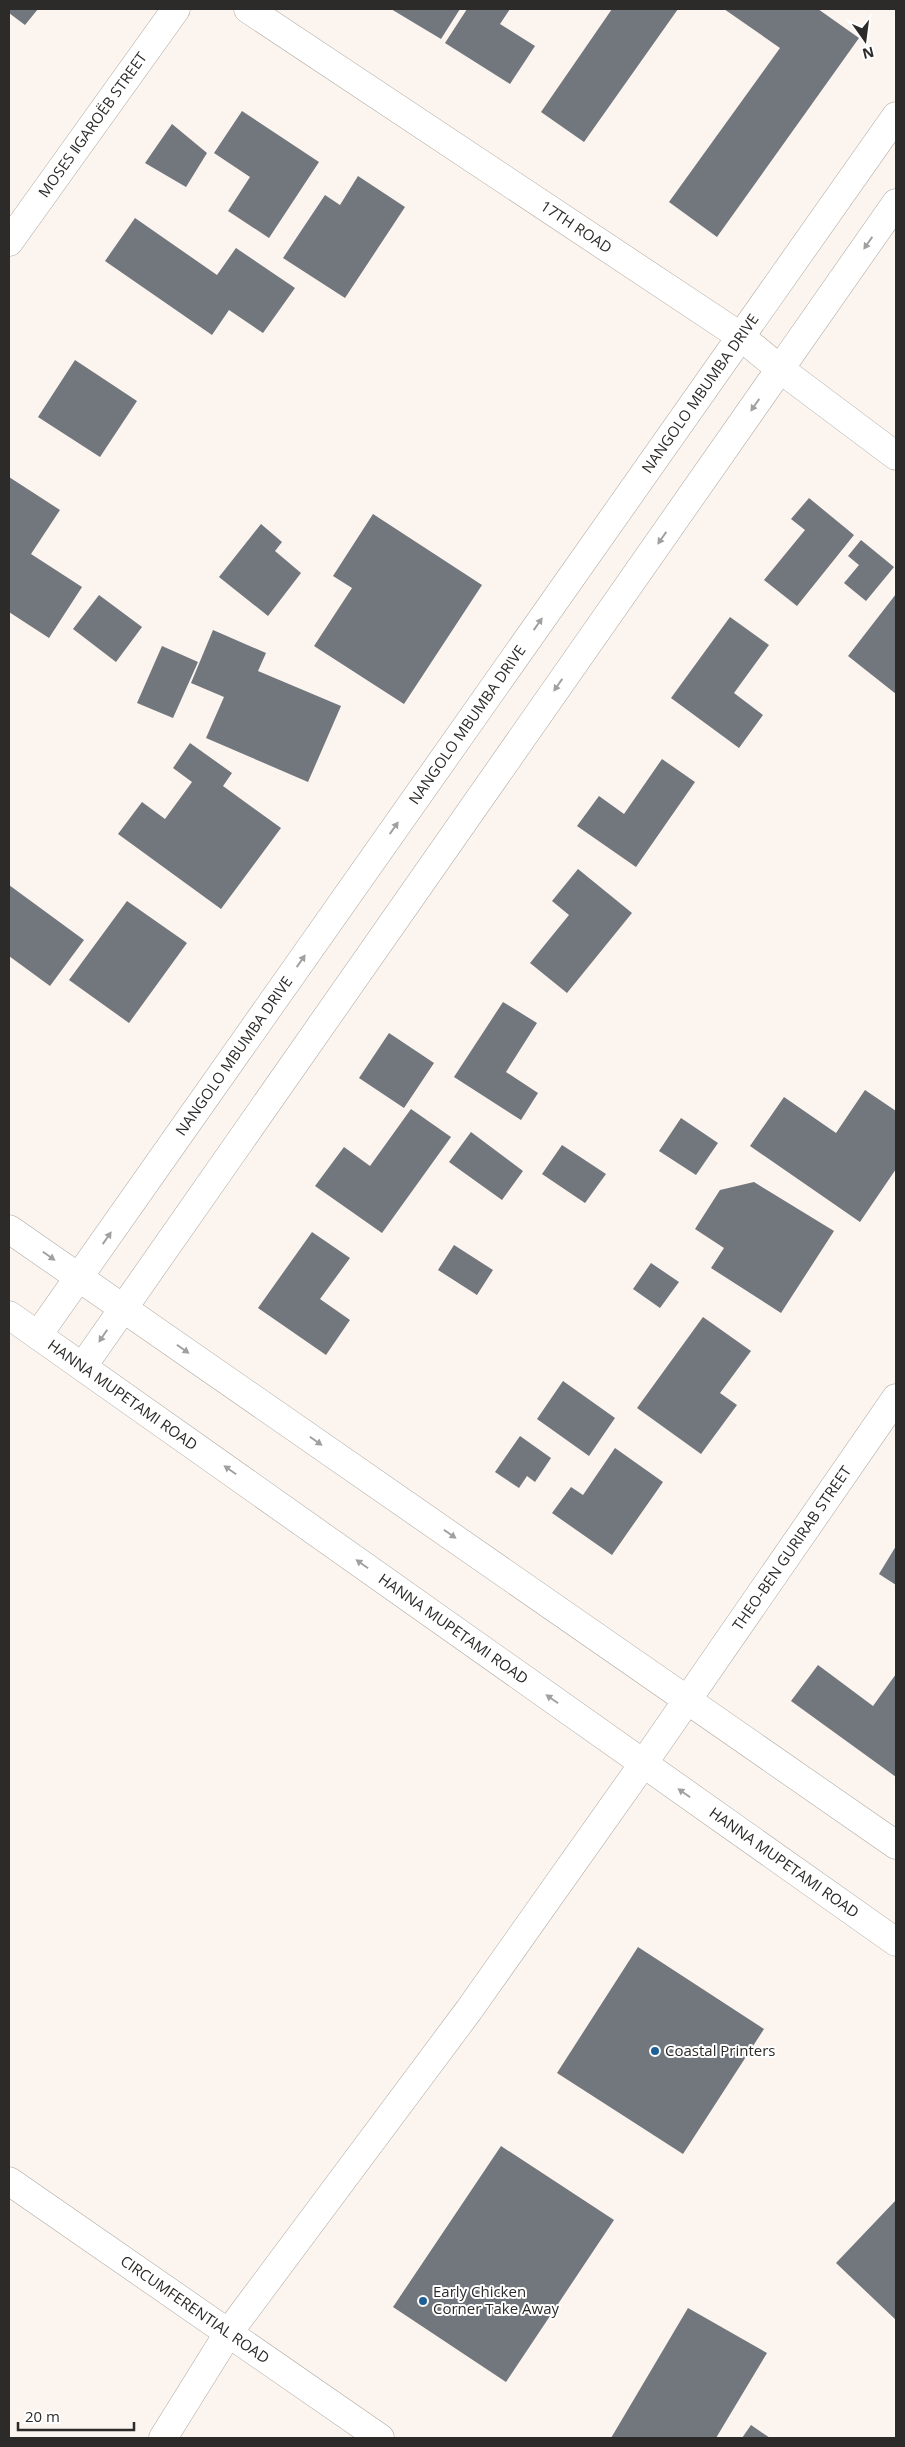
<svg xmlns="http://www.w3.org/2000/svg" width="905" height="2447" font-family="'Open Sans',sans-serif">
  <rect width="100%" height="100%" fill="#fbf4ef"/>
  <path fill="#71777c" d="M 9,9 L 38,9 L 25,25 L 9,13 Z
    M 391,9 L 460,9 L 441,39 Z
    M 467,9 L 510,9 L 500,24 L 535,46 L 510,84 L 445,43 Z
    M 612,9 L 678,9 L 584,142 L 541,112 Z
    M 724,9 L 818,9 L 859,38 L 717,237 L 669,202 L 780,48 Z
    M 242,111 L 319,162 L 269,238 L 228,211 L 250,177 L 214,153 Z
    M 172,124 L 207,153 L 186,187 L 145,163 Z
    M 358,176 L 405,207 L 345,298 L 283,258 L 325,195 L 340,205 Z
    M 135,218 L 217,275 L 236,248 L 295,288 L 263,333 L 229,310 L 212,335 L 105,261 Z
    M 75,360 L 137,401 L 100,457 L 38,417 Z
    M 9,477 L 60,510 L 31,554 L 82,587 L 49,638 L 9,612 Z
    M 809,498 L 854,535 L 797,606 L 764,580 L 805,530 L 791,519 Z
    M 373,514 L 482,585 L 404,704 L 314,646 L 352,588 L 333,576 Z
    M 261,524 L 282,542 L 275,551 L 301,573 L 268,616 L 219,577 Z
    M 861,540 L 894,567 L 866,601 L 844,583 L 859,565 L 848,556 Z
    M 896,594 L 896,694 L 848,656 Z
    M 99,595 L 142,627 L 116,662 L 73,629 Z
    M 730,617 L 769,645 L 734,693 L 763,715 L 739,748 L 671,698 Z
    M 213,630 L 266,653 L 258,671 L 341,706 L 308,782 L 206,738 L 224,697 L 191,683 Z
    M 162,646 L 198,662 L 173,718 L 137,703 Z
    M 190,743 L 232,773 L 223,786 L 281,828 L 221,909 L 118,834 L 142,802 L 165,819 L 192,782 L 173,768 Z
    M 662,759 L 695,782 L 636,867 L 577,826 L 599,796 L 624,814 Z
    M 578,869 L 632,913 L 567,993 L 530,963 L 569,915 L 552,901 Z
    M 9,885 L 84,940 L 50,986 L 9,956 Z
    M 127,901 L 187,943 L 129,1023 L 69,980 Z
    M 503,1002 L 537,1023 L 506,1072 L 538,1093 L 521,1120 L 454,1077 Z
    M 389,1033 L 434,1063 L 404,1108 L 359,1078 Z
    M 865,1090 L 896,1111 L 896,1169 L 860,1222 L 750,1146 L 784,1097 L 836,1133 Z
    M 411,1109 L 451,1137 L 382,1233 L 315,1186 L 344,1147 L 370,1166 Z
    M 681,1118 L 718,1143 L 696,1175 L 659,1151 Z
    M 471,1132 L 523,1171 L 502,1200 L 449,1162 Z
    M 562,1145 L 606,1174 L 585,1203 L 542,1174 Z
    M 754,1182 L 834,1231 L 781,1313 L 711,1268 L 724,1248 L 695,1229 L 720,1190 Z
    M 312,1232 L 350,1258 L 320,1299 L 350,1320 L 326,1355 L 258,1308 Z
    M 454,1245 L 493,1270 L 477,1295 L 438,1270 Z
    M 651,1263 L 679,1282 L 660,1308 L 633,1289 Z
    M 703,1317 L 751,1351 L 720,1393 L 737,1405 L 701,1454 L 637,1408 Z
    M 563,1381 L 615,1418 L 589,1456 L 537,1419 Z
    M 520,1436 L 551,1458 L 535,1482 L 527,1476 L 519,1488 L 495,1472 Z
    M 615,1448 L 663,1482 L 612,1555 L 552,1513 L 571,1487 L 583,1495 Z
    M 896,1546 L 896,1585 L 879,1574 Z
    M 818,1665 L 873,1706 L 896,1674 L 896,1777 L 791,1701 Z
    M 638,1947 L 764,2029 L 683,2154 L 557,2073 Z
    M 501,2146 L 614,2220 L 506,2382 L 393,2307 Z
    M 896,2200 L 896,2320 L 836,2263 Z
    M 688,2308 L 767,2353 L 716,2438 L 611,2438 Z
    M 751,2425 L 770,2438 L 742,2438 Z"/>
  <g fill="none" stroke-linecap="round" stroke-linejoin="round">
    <g stroke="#ada7a1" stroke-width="29">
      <g id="minor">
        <path id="s1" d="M 248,9 L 740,336 L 780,369 L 896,456"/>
        <path id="s2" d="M 9,242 L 176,9"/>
        <path id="s3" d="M 9,2181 L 380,2438"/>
        <path id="s4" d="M 163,2438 L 229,2332 L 469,2010 L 643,1764 L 896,1398"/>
      </g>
    </g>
    <g stroke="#ada7a1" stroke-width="29">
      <g id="tertiary">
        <path id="s5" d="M 38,1335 L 896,116"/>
        <path d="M 83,1366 L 896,203"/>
      </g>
    </g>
    <g stroke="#ada7a1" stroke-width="29">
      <g id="secondary">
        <path d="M 9,1229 L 896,1845"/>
        <path id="s6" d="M 9,1315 L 896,1942"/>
      </g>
    </g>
    <use href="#minor" stroke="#fff" stroke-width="28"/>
    <use href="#tertiary" stroke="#fff" stroke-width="28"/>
    <use href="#secondary" stroke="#fff" stroke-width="28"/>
  </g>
  <defs><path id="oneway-solid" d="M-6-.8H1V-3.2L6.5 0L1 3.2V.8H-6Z" transform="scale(1.25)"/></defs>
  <g fill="#a0a09f">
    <use href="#oneway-solid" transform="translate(868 243) rotate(125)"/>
    <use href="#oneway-solid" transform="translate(755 405) rotate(125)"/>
    <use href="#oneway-solid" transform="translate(662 538) rotate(125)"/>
    <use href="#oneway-solid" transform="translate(538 624) rotate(-55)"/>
    <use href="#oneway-solid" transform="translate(558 685) rotate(125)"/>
    <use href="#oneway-solid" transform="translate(394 828) rotate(-55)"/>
    <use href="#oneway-solid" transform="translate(301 961) rotate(-55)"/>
    <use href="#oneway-solid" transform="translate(107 1238) rotate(-55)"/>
    <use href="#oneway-solid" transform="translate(49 1256) rotate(35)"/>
    <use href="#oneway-solid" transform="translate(103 1336) rotate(124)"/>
    <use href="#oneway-solid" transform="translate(183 1349) rotate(35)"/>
    <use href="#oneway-solid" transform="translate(316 1441) rotate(35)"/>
    <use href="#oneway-solid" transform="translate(230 1470) rotate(-145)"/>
    <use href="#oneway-solid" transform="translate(450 1534) rotate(35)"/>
    <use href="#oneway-solid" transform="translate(362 1564) rotate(-145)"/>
    <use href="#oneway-solid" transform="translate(552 1699) rotate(-145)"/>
    <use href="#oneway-solid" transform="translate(684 1793) rotate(-145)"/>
  </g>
  <g fill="#1d6095" stroke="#fff" stroke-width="2">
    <circle cx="655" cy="2051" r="5"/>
    <circle cx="423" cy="2301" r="5"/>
  </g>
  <g text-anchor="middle" stroke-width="4" stroke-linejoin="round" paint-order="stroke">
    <g font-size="15" fill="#2d2b29" stroke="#fff">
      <text dy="5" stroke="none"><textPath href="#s2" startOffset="144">MOSES ǁGAROËB STREET</textPath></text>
      <text dy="5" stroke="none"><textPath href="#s1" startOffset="394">17TH ROAD</textPath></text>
      <text dy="5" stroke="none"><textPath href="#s5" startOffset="1151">NANGOLO MBUMBA DRIVE</textPath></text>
      <text dy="5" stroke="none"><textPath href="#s5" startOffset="746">NANGOLO MBUMBA DRIVE</textPath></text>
      <text dy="5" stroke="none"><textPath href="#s5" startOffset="341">NANGOLO MBUMBA DRIVE</textPath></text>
      <text dy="5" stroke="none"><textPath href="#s6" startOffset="139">HANNA MUPETAMI ROAD</textPath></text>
      <text dy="5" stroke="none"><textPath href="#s4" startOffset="1090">THEO-BEN GURIRAB STREET</textPath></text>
      <text dy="5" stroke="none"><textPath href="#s6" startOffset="544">HANNA MUPETAMI ROAD</textPath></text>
      <text dy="5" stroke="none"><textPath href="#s6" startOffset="949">HANNA MUPETAMI ROAD</textPath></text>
      <text dy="5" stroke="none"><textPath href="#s3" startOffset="226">CIRCUMFERENTIAL ROAD</textPath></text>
    </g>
    <g font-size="15" fill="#2d2b29" stroke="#fff" text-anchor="start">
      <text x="665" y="2056">Coastal Printers</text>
      <text x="433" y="2297">Early Chicken<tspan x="433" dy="17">Corner Take Away</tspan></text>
    </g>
  </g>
  <rect width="905" height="2447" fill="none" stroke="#2d2b29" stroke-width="20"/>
  <g transform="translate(865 40) rotate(166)" stroke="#ffffff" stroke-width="4" paint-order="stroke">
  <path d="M0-4L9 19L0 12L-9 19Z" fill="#2d2b29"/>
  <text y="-8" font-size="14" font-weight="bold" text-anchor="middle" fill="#2d2b29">N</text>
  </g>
  <path d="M18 2422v8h116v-8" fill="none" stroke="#2d2b29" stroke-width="2.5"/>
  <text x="25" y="2422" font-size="15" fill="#2d2b29" stroke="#ffffff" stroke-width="4" paint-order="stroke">20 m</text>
</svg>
